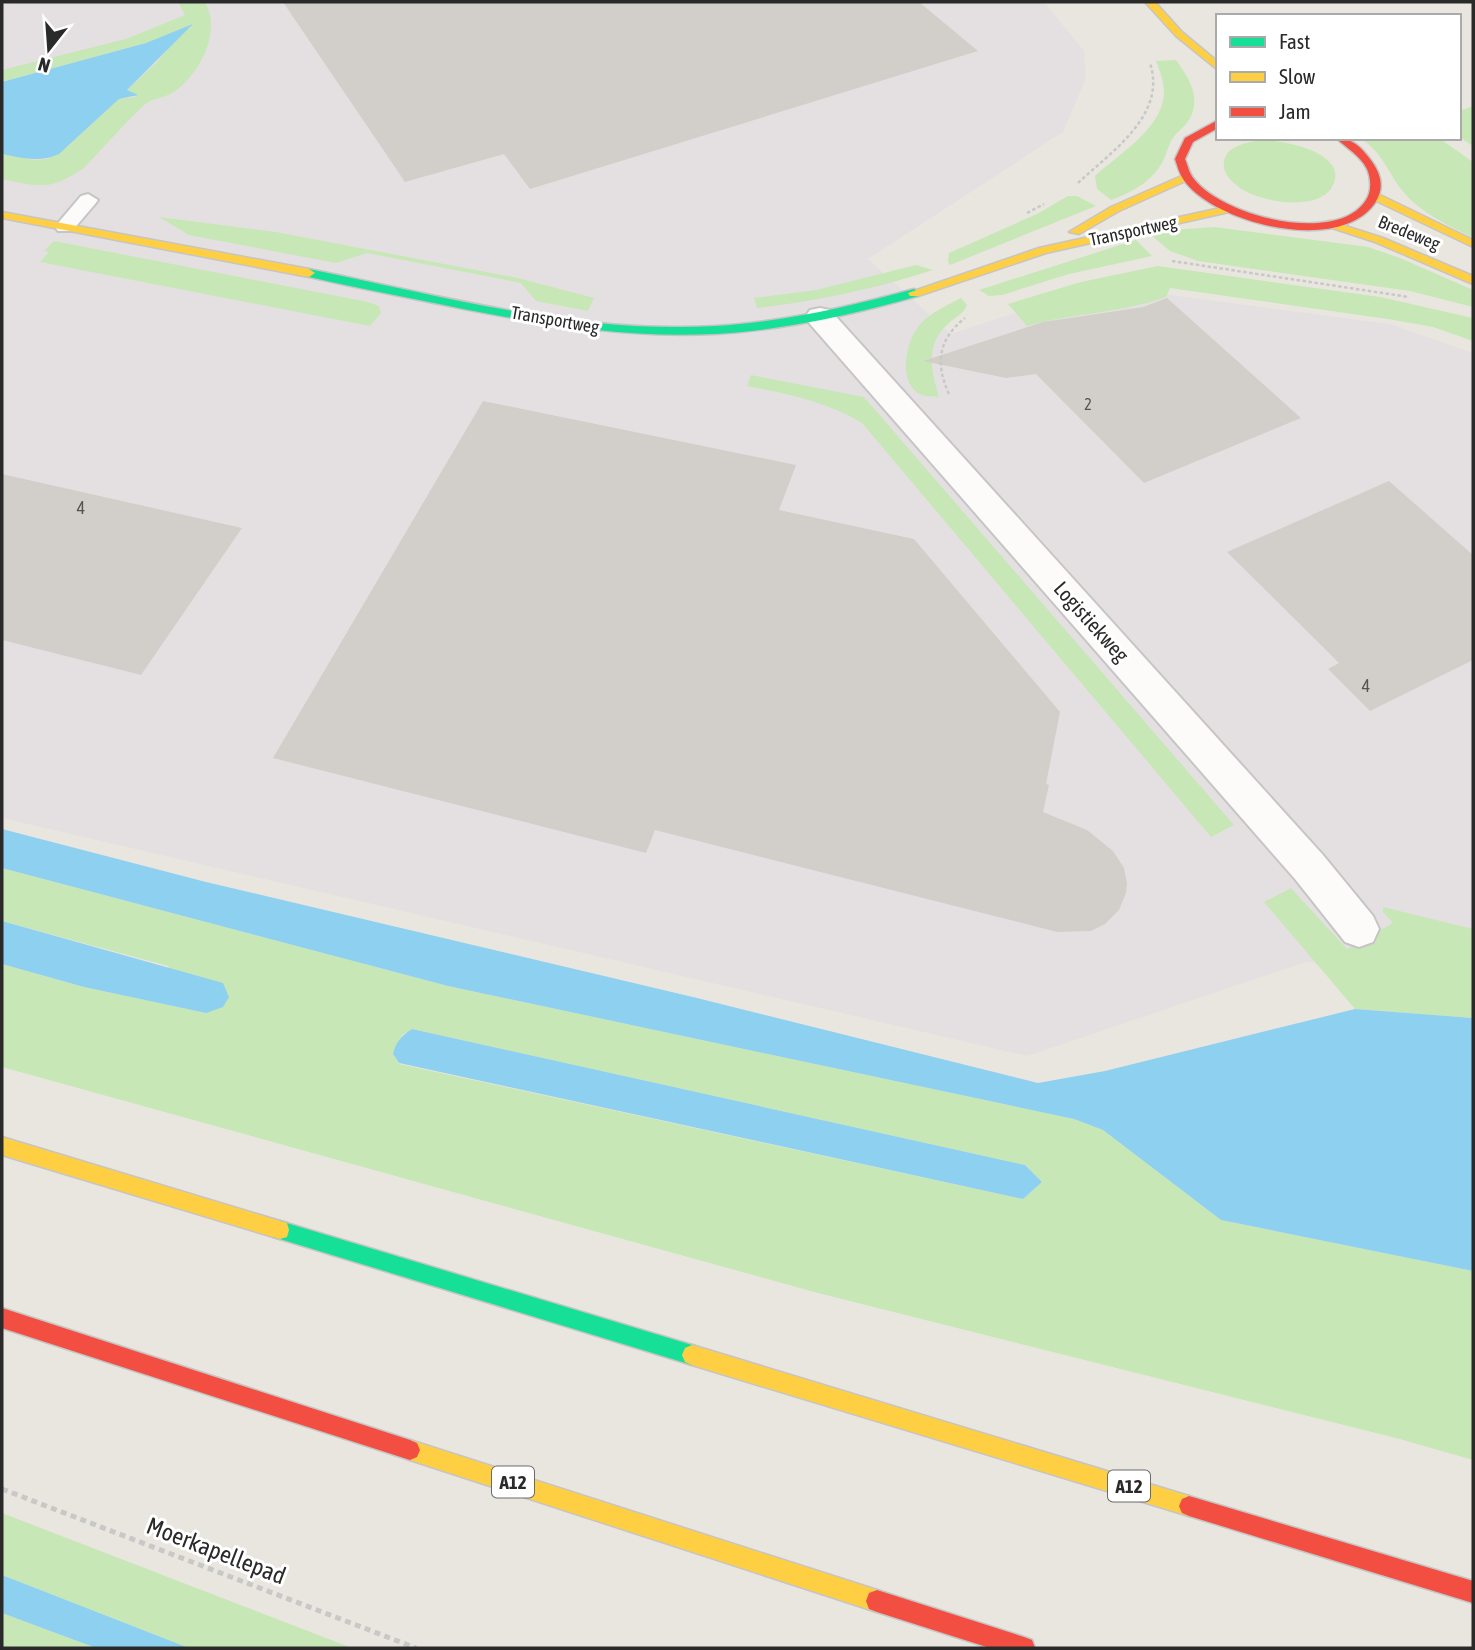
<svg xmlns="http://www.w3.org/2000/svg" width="1475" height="1650" font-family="'Asap Condensed',sans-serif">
  <rect width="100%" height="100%" fill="#e9e6df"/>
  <path fill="#e4e0e2" d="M 2,2 L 1044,2 L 1084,51 L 1086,78 L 1063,132 L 868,259 L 951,334 L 1057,299 L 1148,292 L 1390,324 L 1473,353 L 1473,975 L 1448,969 L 1306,962 L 1027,1056 L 2,818 Z"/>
  <path fill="#c7e7b6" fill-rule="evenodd" d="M 178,2 L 205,2 C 222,31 200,74 174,92 C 165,98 152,98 144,105 C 123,125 104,147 84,168 C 50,191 40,187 2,179 L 2,154 L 34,160 L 47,159 L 67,147 L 119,99 L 136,97 L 127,90 L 157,62 L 181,33 L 194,26 L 146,43 L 2,82 L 2,70 L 126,39 L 185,15 Z
    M 1176,60 C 1189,78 1202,98 1189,120 C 1184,128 1175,133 1171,141 C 1168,147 1166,155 1163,161 C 1152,182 1132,192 1111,200 L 1097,189 L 1095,176 C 1119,154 1163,128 1164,93 C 1164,82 1160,71 1156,61 Z
    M 1473,106 L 1473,146 L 1459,137 L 1459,111 Z
    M 1360,138 L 1439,138 L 1473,162 L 1473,238 C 1447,225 1419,212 1401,189 C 1387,170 1381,151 1360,138 Z
    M 1262,140 C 1282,140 1349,152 1333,185 C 1320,213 1260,202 1240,188 C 1232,182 1222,174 1224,162 C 1226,145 1249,142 1262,140 Z
    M 1068,196 L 1077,196 L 1096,206 L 950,265 L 948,262 L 949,253 L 1037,214 Z
    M 159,217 L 276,232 L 518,278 L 594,298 L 588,311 L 536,301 L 521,283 L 367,253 L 336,263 L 189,235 Z
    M 1214,227 L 1368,247 L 1400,258 L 1473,290 L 1473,307 L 1410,291 L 1198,261 L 1170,251 L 1152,236 L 1172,230 Z
    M 1136,240 L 1152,256 L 1069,274 L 1002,295 L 989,296 L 979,290 Z
    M 54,241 L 368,302 L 379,306 L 381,313 L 370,326 L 40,262 L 49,252 L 44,251 Z
    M 916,265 L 933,270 C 875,289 818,301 757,308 L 754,298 L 816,290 Z
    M 1158,266 L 1380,297 L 1473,318 L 1473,341 L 1433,327 L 1388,319 L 1170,288 L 1166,297 C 1122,313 1073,313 1027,326 L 1008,304 L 1081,282 Z
    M 961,298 L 967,305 C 963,315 955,317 948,324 C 925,344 931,371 939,397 C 934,396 926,397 922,395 C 898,385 905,347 916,330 C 925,315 946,306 961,298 Z
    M 751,375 L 864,397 L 1234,825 L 1211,837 L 862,423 C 826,401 788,394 747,386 Z
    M 2,868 L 448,986 L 1074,1119 L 1103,1130 L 1221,1220 L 1473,1271 L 1473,1460 L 1396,1438 L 818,1293 L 2,1067 L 2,964 L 84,987 L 206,1013 L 168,966 L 2,921 ZM 412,1029 L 1025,1165 L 1042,1182 L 1023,1199 L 399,1064 L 393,1054 L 402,1035 Z
    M 1291,888 L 1347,949 L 1393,923 L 1383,912 L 1383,907 L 1473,929 L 1473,1018 L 1355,1009 L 1264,902 Z
    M 2,1513 L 352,1648 L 189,1648 L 2,1575 Z
    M 2,1613 L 96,1648 L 2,1648 Z"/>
  <path fill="#8ed0ef" d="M 193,24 L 127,90 L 138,95 L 119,99 L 59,154 C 40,163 22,158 2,154 L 2,82 L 146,43 Z
    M 2,829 L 206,882 L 697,998 L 1038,1083 L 1105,1071 L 1355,1009 L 1473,1018 L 1473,1271 L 1221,1220 L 1103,1130 L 1074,1119 L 448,986 L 2,868 Z
    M 2,921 L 223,983 L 229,997 L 223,1007 L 206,1013 L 84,987 L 2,964 Z
    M 412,1029 L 1025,1165 L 1042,1182 L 1023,1199 L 399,1063 L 393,1054 C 396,1042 401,1036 412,1029 Z
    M 2,1575 L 189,1648 L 96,1648 L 2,1613 Z"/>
  <path fill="#d2cfca" d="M 283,2 L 919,2 L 978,51 L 530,189 L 504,154 L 405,182 Z
    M 1167,298 L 1301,418 L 1144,483 L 1036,374 L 1006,378 L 923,361 L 1043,322 L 1143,307 Z
    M 483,401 L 796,465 L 779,510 L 914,539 L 1060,712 L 1046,784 L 1049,785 L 1043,812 L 1087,830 L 1113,851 L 1124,868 L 1127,883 L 1126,893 L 1119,910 L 1105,924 L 1091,931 L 1057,932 L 655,830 L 646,853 L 273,758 Z
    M 2,474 L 242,528 L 141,675 L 2,640 Z
    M 1389,481 L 1473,555 L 1473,660 L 1370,711 L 1328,669 L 1339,663 L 1227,552 Z"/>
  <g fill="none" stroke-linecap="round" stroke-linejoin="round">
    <g stroke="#c6c5c5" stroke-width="4">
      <path id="lane" d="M 88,194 L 98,200 L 95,204 L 72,231 L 58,231 L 55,227 L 58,223 L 81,196 Z"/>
    </g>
    <g stroke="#c6c5c5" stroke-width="4">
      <path id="street" d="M 820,308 L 830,310 L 1323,855 L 1373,916 L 1379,929 L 1373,942 L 1359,947 L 1345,942 L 1295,879 L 810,324 L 805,317 L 810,310 Z"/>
    </g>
    <g stroke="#c6c5c5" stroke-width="3">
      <path id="fast" d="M 309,269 C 442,296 578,334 715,326 C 783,322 848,307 914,289 L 920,293 L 918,296 C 852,315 784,330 715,334 C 616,339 516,320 419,300 C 381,292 343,285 305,276 L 305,270 Z
        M 280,1221 L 692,1345 L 699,1348 L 702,1355 L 699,1362 L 692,1365 L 280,1239 L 273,1237 L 271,1230 L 273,1223 Z"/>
    </g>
    <g stroke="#c6c5c5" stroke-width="3">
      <path id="slow" d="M 1145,2 L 1155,2 L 1182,32 L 1218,62 L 1218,70 L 1176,36 Z
        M 1186,174 L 1191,177 L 1190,179 L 1119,211 L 1079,234 L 1069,232 L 1111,207 Z
        M 1370,194 L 1378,194 L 1473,240 L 1473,247 L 1370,198 Z
        M 1225,207 L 1231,210 L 1229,212 L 1046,253 L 918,296 L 910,296 L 908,293 L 1039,248 Z
        M 2,212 L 309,269 L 315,273 L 309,277 L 2,218 Z
        M 1330,221 L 1383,238 L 1473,276 L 1473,284 L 1375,242 L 1326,226 L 1326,222 Z
        M 2,1137 L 280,1221 L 287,1223 L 289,1230 L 287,1237 L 280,1239 L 2,1155 Z
        M 692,1345 L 1189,1496 L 1196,1499 L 1199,1506 L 1196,1513 L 1189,1516 L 692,1365 L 685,1362 L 682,1355 L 685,1348 Z
        M 410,1440 L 877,1590 L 885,1593 L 888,1601 L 885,1609 L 877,1612 L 410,1460 L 403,1457 L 400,1450 L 403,1443 Z"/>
    </g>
    <g stroke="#c6c5c5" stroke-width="3">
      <path id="jam" d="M 1218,120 L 1218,128 L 1193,142 L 1185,159 C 1188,166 1189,173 1194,179 C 1222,216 1337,246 1366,200 C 1372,191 1371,178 1367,169 C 1360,155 1346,148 1336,138 C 1352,138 1361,147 1370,159 C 1381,173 1385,188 1375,203 C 1340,254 1220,225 1186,183 C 1180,176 1178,168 1175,159 L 1185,138 Z
        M 2,1308 L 410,1440 L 417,1443 L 420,1450 L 417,1457 L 410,1460 L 2,1328 Z
        M 1189,1496 L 1473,1581 L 1473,1603 L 1189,1516 L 1182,1513 L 1179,1506 L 1182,1499 Z
        M 877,1590 L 1024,1637 L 1032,1640 L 1035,1648 L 990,1648 L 877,1612 L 869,1609 L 866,1601 L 869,1593 Z"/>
    </g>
    <path stroke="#c8c8c7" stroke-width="2.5" stroke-dasharray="3.5 2.5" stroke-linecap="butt" d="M 1078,183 C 1112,151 1167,115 1150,63
      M 1027,213 L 1044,204
      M 1172,261 L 1409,297
      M 949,394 C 935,364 938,339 965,318"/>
    <path stroke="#c8c8c7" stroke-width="5" stroke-dasharray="6 4.5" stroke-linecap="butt" d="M 2,1489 L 416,1648"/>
    <use href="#lane" fill="#fcfbfa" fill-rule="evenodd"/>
    <use href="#street" fill="#fcfbfa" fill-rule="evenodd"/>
    <use href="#fast" fill="#16e098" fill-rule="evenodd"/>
    <use href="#slow" fill="#ffcf43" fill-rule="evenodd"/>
    <use href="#jam" fill="#f24e42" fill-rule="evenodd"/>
  </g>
  <g text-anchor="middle" stroke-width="6" stroke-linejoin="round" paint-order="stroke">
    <g font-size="16" fill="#555453">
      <text x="1088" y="410">2</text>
    </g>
    <g font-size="18" fill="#2a2a2a" stroke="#fff">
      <text transform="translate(1133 231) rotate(-12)" y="6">Transportweg</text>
      <text transform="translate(1409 233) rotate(22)" y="6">Bredeweg</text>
      <text transform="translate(555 320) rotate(10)" y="6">Transportweg</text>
    </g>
    <g font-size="18" fill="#555453">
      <text x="81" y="514">4</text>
      <text x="1366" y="692">4</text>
    </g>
    <g fill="#fff" stroke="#6a6a6a" stroke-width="2">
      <rect x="492" y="1466.5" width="42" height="31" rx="5"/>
      <rect x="1108" y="1470.5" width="42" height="31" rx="5"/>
    </g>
    <g font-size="19" font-weight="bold" fill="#2a2a2a">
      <text x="513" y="1489">A12</text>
      <text x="1129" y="1493">A12</text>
    </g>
    <g font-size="21" fill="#2a2a2a" stroke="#fff">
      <text transform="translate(1091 622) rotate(48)" y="7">Logistiekweg</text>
    </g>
    <g font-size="24" fill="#2a2a2a" stroke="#fff">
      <text transform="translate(216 1551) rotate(21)" y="8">Moerkapellepad</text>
    </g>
  </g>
  <rect width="1475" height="1650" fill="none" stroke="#2a2a2a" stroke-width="7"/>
  <rect x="1216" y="14" width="245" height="126" fill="#ffffff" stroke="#aaaaaa" stroke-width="2"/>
  <rect x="1230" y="37" width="35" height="10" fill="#16e098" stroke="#aaaaaa" stroke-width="2"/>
  <text x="1279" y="49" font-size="21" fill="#2a2a2a">Fast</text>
  <rect x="1230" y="72" width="35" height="10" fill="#ffcf43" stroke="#aaaaaa" stroke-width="2"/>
  <text x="1279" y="84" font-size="21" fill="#2a2a2a">Slow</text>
  <rect x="1230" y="107" width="35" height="10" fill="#f24e42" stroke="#aaaaaa" stroke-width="2"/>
  <text x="1279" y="119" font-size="21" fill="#2a2a2a">Jam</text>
  <g transform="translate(49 49) rotate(197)" stroke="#ffffff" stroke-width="5" paint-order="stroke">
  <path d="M0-5L12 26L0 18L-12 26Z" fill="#2a2a2a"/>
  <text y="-10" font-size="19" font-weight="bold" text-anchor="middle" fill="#2a2a2a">N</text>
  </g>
</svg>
